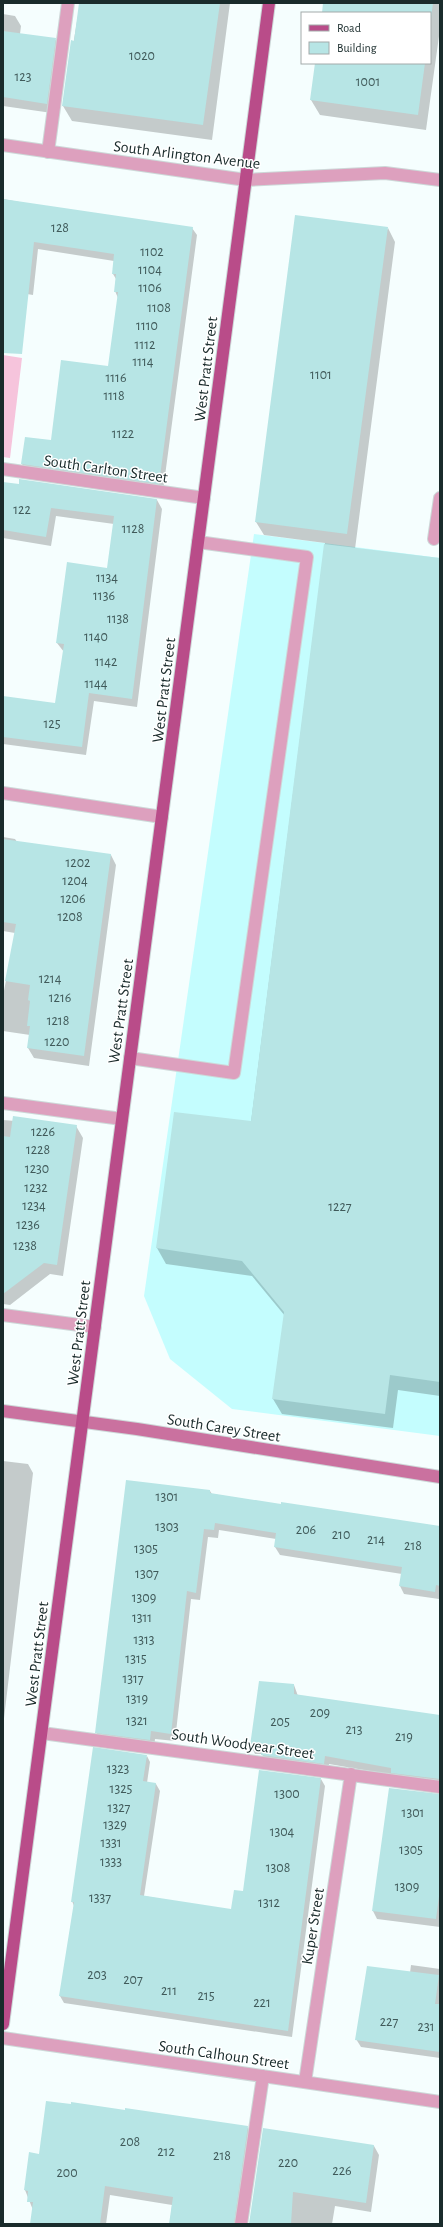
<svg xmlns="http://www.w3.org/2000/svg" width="443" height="2227" font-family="'Alegreya Sans',sans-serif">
  <rect width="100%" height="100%" fill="#f5fefe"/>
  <path fill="#c4fdfe" d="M 254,534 L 440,558 L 440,1436 L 232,1409 L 170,1359 L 144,1296 Z"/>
  <path fill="#f6c4dc" d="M 3,355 L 22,358 L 10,458 L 3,457 Z"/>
  <path fill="#0003" d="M 80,3 L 230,3 L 212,140 L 72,121 L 63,106 Z
    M 324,3 L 440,3 L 440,29 L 426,130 L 320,115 L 311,100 L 316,63 L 430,63 L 430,13 L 323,13 Z
    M 3,14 L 15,16 L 21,26 L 20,34 L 55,39 L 61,49 L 52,113 L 3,106 Z
    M 3,199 L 73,212 L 192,228 L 197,235 L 163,491 L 27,472 L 22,464 L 52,441 L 109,367 L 118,298 L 115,291 L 116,279 L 113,274 L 114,261 L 38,249 L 33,295 L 3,290 Z
    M 388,228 L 395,242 L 355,549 L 440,559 L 440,1396 L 398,1390 L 393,1428 L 282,1414 L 273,1399 L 285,1316 L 252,1276 L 166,1264 L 157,1248 L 175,1113 L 251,1122 L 325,543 L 264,535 L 256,522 Z
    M 3,483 L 157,500 L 162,509 L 137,707 L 94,701 L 86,755 L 3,744 L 3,697 L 56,704 L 64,652 L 57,643 L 108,569 L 114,524 L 56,516 L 51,546 L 3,538 Z
    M 3,837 L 15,839 L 17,842 L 111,855 L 116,865 L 89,1066 L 34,1058 L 28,1048 L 30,1035 L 3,1031 L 3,996 L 15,933 L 3,931 Z
    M 3,1120 L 76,1126 L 83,1138 L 63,1276 L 50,1274 L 10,1305 L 3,1304 Z
    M 3,1461 L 28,1464 L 33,1473 L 3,1727 Z
    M 210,1491 L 212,1494 L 282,1505 L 440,1527 L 439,1599 L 404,1594 L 400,1586 L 402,1574 L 280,1555 L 275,1547 L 276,1539 L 219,1530 L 218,1538 L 208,1537 L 200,1600 L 191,1599 L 175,1741 L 155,1739 L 154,1748 L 100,1740 L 96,1732 Z
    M 294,1685 L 298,1696 L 440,1717 L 440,1786 L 393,1775 L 329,1764 L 328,1771 L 266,1763 L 262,1754 L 255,1754 L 251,1746 Z
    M 147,1756 L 150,1762 L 147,1783 L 156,1784 L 160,1791 L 144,1896 L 232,1911 L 321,1779 L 325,1786 L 292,2037 L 64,2003 L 60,1996 L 74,1906 L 72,1901 Z
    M 440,1795 L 440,1927 L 377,1919 L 373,1911 Z
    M 411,1965 L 440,1969 L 440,2058 L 361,2047 L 356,2039 L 410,1973 Z
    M 247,2127 L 253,2136 L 240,2224 L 170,2224 L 172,2205 L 110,2195 L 106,2224 L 31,2224 L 33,2210 L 25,2190 L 40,2155 Z
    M 264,2129 L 374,2146 L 379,2155 L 371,2212 L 335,2206 L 332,2224 L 250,2224 Z"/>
  <path fill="#b7e5e5" d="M 79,3 L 220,3 L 203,125 L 62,106 L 71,40 L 74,41 Z
    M 323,3 L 433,3 L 430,26 L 430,13 L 322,13 Z
    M 3,31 L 56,38 L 47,104 L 3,97 Z
    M 315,63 L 425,63 L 418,115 L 310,100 Z
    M 3,199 L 193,227 L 159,484 L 21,464 L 25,437 L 51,440 L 61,360 L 108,366 L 118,292 L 114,292 L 116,274 L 112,274 L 114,254 L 34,242 L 22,354 L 3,353 Z
    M 295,215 L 388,227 L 347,534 L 255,522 Z
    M 19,479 L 157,499 L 132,699 L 89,693 L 82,747 L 3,737 L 3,696 L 55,703 L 64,644 L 56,643 L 67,562 L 107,568 L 114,516 L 51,508 L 46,537 L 3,530 L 3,482 L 19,484 Z
    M 324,544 L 440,558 L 440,1382 L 390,1375 L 385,1414 L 272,1399 L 284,1312 L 242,1261 L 156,1248 L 174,1112 L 251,1121 Z
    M 3,839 L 111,854 L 84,1056 L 27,1048 L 30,1026 L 27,1026 L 30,1001 L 28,1000 L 30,985 L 5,981 L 16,924 L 3,922 Z
    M 13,1116 L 77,1125 L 57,1265 L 44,1263 L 3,1294 L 3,1136 L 10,1137 Z
    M 126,1480 L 210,1490 L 210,1493 L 281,1504 L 281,1502 L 440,1526 L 440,1586 L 436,1585 L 435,1592 L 399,1586 L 402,1567 L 274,1547 L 276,1533 L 215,1523 L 214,1530 L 204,1529 L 196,1593 L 187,1591 L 171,1734 L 151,1731 L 150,1740 L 95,1733 Z
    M 259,1681 L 294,1684 L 294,1694 L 440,1715 L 440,1779 L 391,1773 L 391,1768 L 325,1756 L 324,1764 L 261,1755 L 262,1747 L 250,1746 Z
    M 93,1747 L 147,1755 L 143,1781 L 156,1783 L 140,1895 L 231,1909 L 234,1890 L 243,1891 L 259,1770 L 321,1778 L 288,2031 L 59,1996 L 74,1902 L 71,1902 Z
    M 389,1788 L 440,1794 L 440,1889 L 436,1919 L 372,1911 Z
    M 367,1966 L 439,1975 L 435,2004 L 440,2004 L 440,2052 L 355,2040 Z
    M 46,2101 L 71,2104 L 71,2102 L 125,2110 L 125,2108 L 248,2126 L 234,2224 L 169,2224 L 173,2197 L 105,2186 L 100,2224 L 30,2224 L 33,2202 L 27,2202 L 28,2191 L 24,2190 L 29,2152 L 39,2154 Z
    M 263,2128 L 374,2145 L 366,2203 L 293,2192 L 291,2224 L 249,2224 Z"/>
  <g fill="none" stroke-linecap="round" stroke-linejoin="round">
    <g stroke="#cdd8d8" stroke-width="14">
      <path id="lane" d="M 48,152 L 68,3
        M 3,469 L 204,498
        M 130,1058 L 234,1073 L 307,557 L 198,542
        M 3,1103 L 122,1119
        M 3,1315 L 95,1327"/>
    </g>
    <g stroke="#cdd8d8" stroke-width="14">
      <path id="street" d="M 3,145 L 246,180 L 385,173 L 440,180
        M 434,539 L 440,498
        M 3,793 L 162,817
        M 42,1733 L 440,1787
        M 3,2038 L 440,2102
        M 305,2082 L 351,1774
        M 241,2224 L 263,2076"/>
    </g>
    <g stroke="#cdd8d8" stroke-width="14">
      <path id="secondary" d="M 3,1411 L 137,1429 L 440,1477"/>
    </g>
    <g stroke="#cdd8d8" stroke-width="14">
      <path id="primary" d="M 3,2024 L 269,3"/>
    </g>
    <use href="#lane" stroke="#dda0be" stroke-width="12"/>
    <use href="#street" stroke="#dda0be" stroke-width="12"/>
    <use href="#secondary" stroke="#ca719f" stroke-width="12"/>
    <use href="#primary" stroke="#b94c89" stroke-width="12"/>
  </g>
  <g text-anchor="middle" stroke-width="3" stroke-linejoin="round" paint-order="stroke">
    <g font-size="14" fill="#405a5a">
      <text x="142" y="60">1020</text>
      <text x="23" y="81">123</text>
      <text x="368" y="86">1001</text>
      <text x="60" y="232">128</text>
      <text x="152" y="256">1102</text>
      <text x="150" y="274">1104</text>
      <text x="150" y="292">1106</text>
      <text x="159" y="312">1108</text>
      <text x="147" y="330">1110</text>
      <text x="145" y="349">1112</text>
      <text x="143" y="366">1114</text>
      <text x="321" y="379">1101</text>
      <text x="116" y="382">1116</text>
      <text x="114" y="400">1118</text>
      <text x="123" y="438">1122</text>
      <text x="22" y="514">122</text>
      <text x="133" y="533">1128</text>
      <text x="107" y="582">1134</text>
      <text x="104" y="600">1136</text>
      <text x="118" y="623">1138</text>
      <text x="96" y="641">1140</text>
      <text x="106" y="666">1142</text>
      <text x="96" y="688">1144</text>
      <text x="52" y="728">125</text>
      <text x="78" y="867">1202</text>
      <text x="75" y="885">1204</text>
      <text x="73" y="903">1206</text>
      <text x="70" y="921">1208</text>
      <text x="50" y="983">1214</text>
      <text x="60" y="1002">1216</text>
      <text x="58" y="1025">1218</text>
      <text x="57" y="1046">1220</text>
      <text x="43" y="1136">1226</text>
      <text x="38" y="1154">1228</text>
      <text x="37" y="1173">1230</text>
      <text x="36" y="1192">1232</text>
      <text x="34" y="1210">1234</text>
      <text x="340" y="1211">1227</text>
      <text x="28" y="1229">1236</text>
      <text x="25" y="1250">1238</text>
      <text x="167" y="1501">1301</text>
      <text x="167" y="1531">1303</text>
      <text x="306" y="1534">206</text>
      <text x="341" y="1539">210</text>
      <text x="376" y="1544">214</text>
      <text x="413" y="1550">218</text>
      <text x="146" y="1553">1305</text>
      <text x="147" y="1578">1307</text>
      <text x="144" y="1602">1309</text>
      <text x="142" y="1622">1311</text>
      <text x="144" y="1644">1313</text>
      <text x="136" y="1663">1315</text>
      <text x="133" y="1683">1317</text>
      <text x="137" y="1703">1319</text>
      <text x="320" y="1717">209</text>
      <text x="137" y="1725">1321</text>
      <text x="280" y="1726">205</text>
      <text x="354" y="1734">213</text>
      <text x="404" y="1741">219</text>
      <text x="118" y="1773">1323</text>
      <text x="121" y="1793">1325</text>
      <text x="287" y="1798">1300</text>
      <text x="119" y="1812">1327</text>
      <text x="413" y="1817">1301</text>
      <text x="115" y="1829">1329</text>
      <text x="282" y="1836">1304</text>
      <text x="111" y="1847">1331</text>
      <text x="411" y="1854">1305</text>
      <text x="111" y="1866">1333</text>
      <text x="278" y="1872">1308</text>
      <text x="407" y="1891">1309</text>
      <text x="100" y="1902">1337</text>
      <text x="269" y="1907">1312</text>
      <text x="97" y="1979">203</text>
      <text x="133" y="1984">207</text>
      <text x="169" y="1995">211</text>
      <text x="206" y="2000">215</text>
      <text x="262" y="2007">221</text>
      <text x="389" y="2026">227</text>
      <text x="426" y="2031">231</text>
      <text x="130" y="2146">208</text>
      <text x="166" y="2156">212</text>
      <text x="222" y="2160">218</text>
      <text x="288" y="2167">220</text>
      <text x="342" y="2175">226</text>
      <text x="67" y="2177">200</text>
    </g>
    <g font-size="16" fill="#192b2b" stroke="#fff">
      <text transform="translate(187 154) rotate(7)" y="6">South Arlington Avenue</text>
      <text transform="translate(205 369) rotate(-83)" y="6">West Pratt Street</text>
      <text transform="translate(106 468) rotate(8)" y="6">South Carlton Street</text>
      <text transform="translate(163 690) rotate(-83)" y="6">West Pratt Street</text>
      <text transform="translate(120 1011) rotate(-82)" y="6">West Pratt Street</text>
      <text transform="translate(78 1333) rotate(-83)" y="6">West Pratt Street</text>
      <text transform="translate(224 1427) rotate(9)" y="6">South Carey Street</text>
      <text transform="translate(36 1654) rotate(-83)" y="6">West Pratt Street</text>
      <text transform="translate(243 1743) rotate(8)" y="6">South Woodyear Street</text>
      <text transform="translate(312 1926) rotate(-81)" y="6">Kuper Street</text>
      <text transform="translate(224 2054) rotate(8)" y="6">South Calhoun Street</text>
    </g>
  </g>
  <rect width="443" height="2227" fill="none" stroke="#192b2b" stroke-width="8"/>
  <rect x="301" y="12" width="130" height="52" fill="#ffffff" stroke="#a3aaaa"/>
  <rect x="309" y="25" width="20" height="6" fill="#b94c89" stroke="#a3aaaa"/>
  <text x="337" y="32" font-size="12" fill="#192b2b">Road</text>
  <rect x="309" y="42" width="20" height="12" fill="#b7e5e5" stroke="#a3aaaa"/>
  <text x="337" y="52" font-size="12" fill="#192b2b">Building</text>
</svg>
